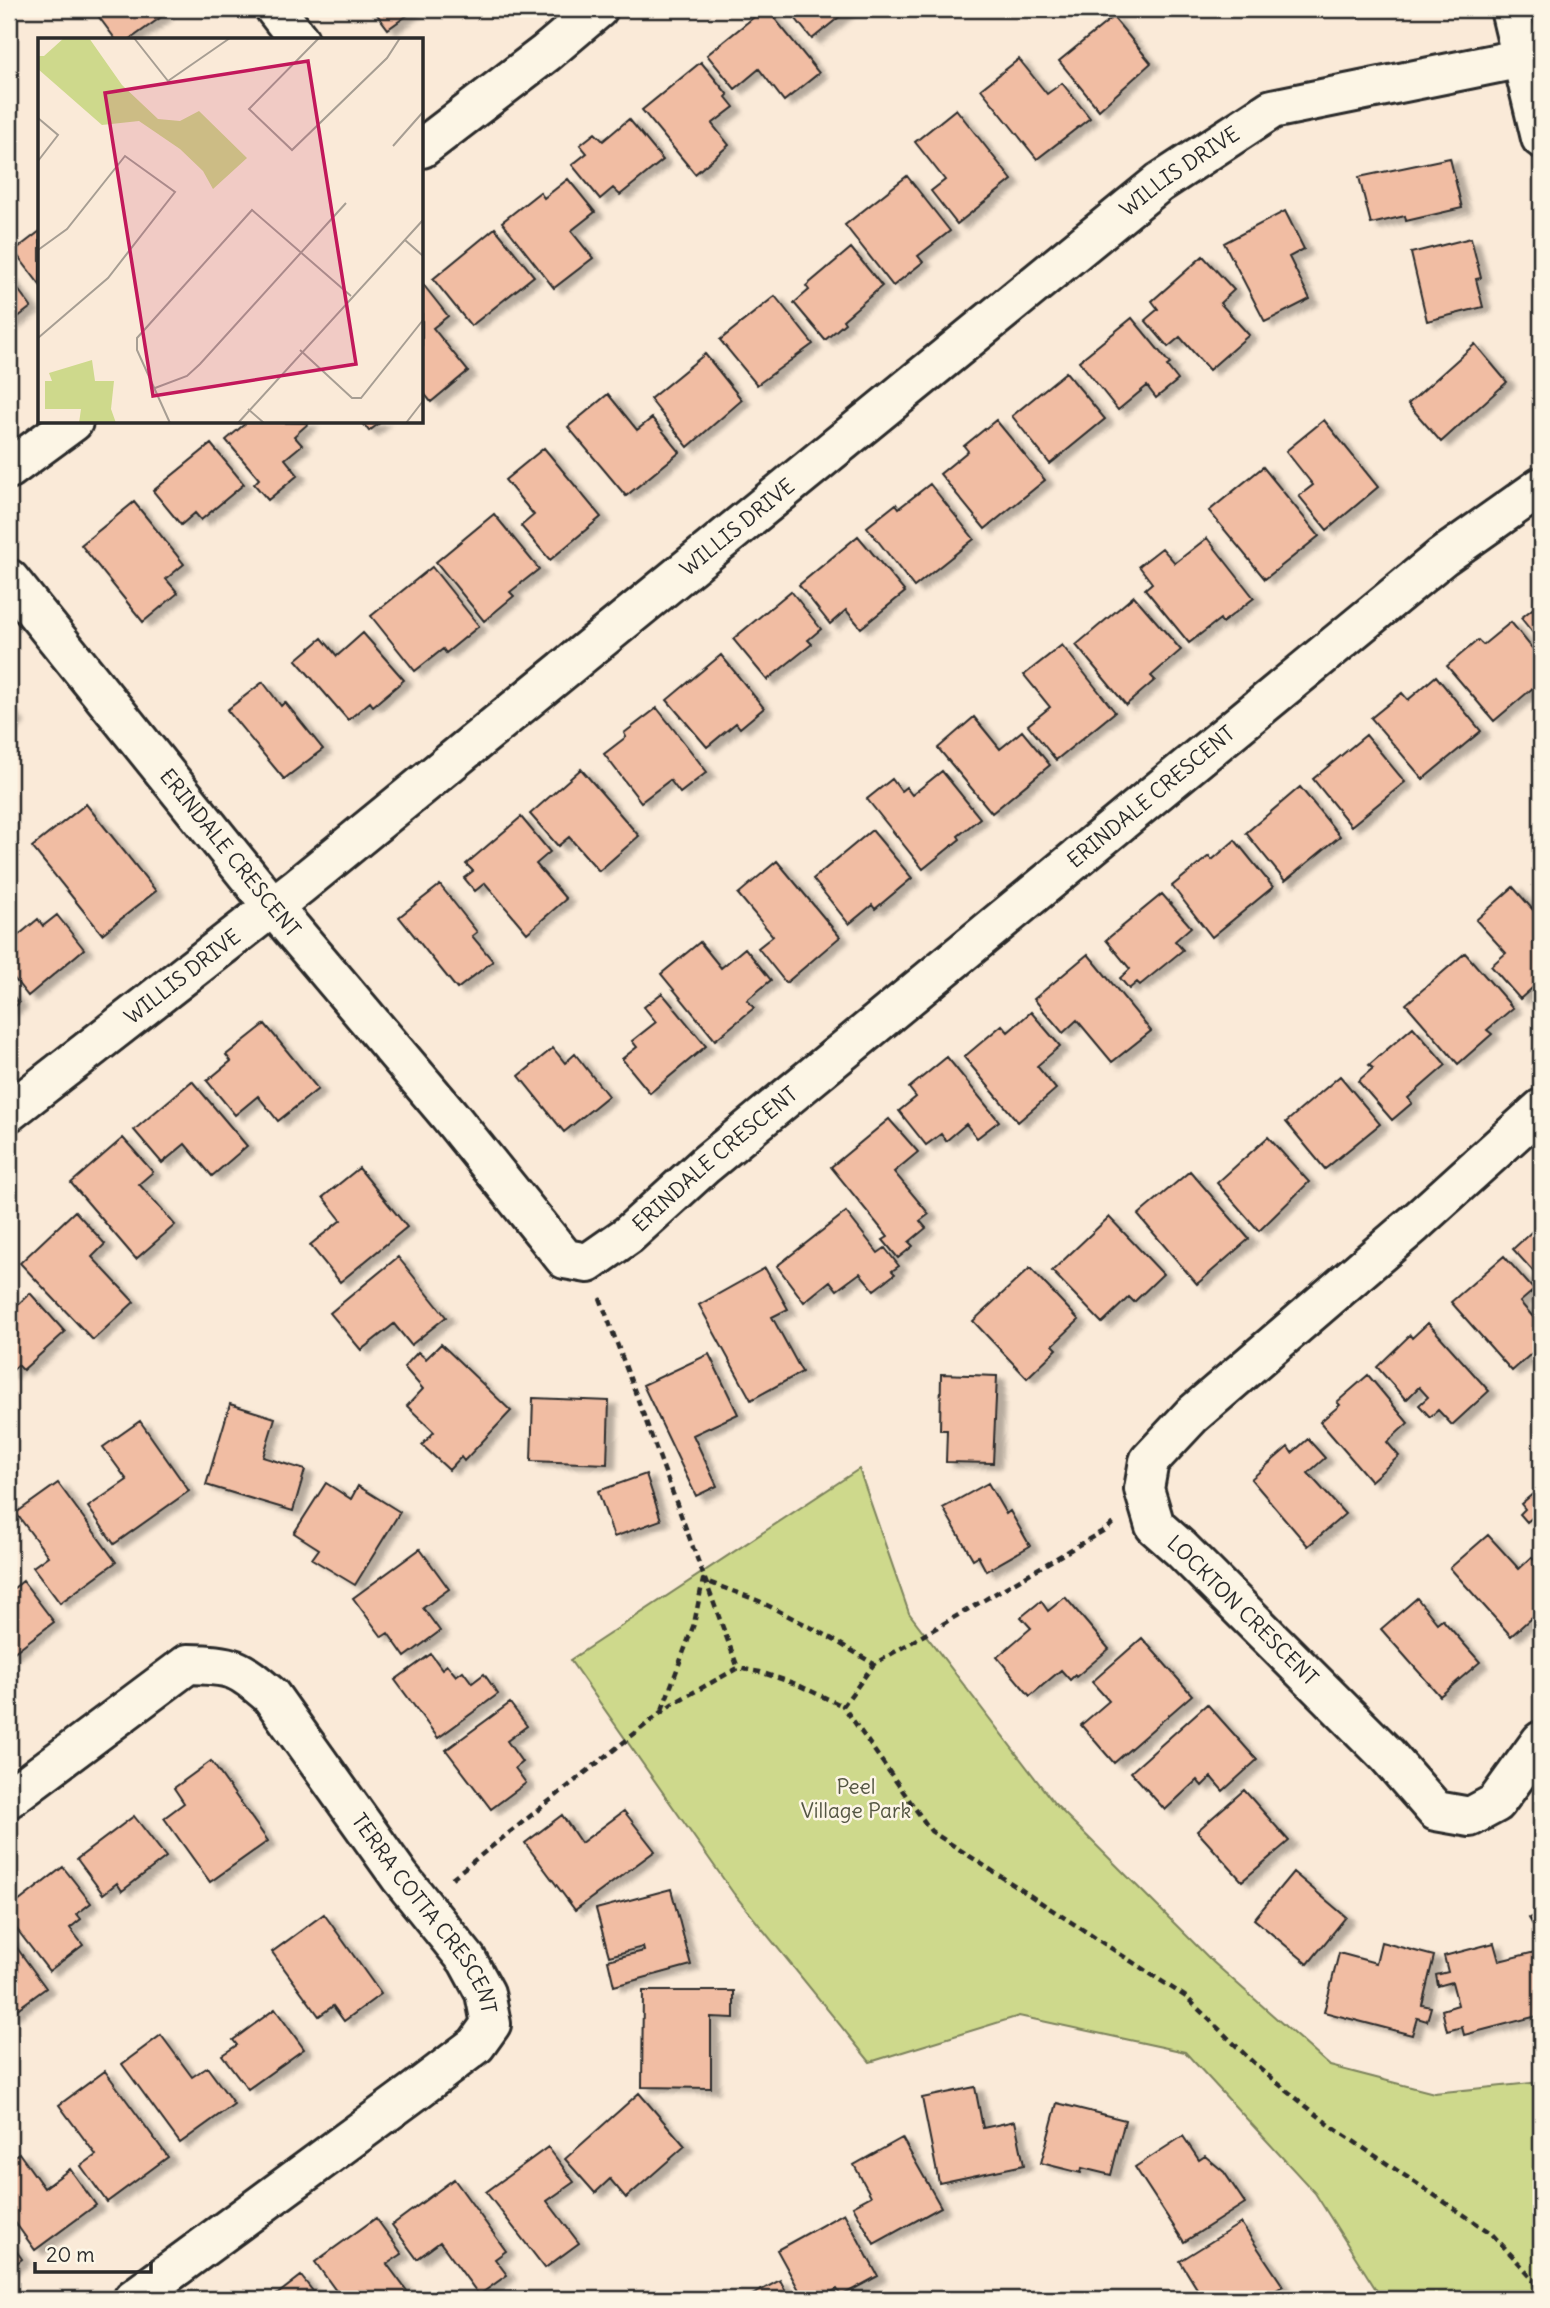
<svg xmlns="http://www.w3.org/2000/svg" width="1550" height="2308" font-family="Delius,sans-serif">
  <defs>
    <filter id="shadow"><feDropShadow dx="8" dy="4.5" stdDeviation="2" flood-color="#0004"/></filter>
  </defs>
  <rect width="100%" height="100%" fill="#faead8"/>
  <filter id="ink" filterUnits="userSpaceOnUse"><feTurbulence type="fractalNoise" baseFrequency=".0143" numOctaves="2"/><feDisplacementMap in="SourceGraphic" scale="14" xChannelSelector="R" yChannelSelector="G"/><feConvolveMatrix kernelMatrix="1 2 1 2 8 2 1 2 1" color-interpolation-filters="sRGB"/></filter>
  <g filter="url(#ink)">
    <path fill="#ced98c" stroke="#7c825c" stroke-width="2" d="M 859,1469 L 909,1613 L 1054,1803 L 1213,1962 L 1330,2066 L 1434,2093 L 1541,2082 L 1541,2299 L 1382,2299 L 1315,2193 L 1185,2052 L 1019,2016 L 870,2062 L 734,1894 L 570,1660 Z"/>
    <path fill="#f1bda3" stroke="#2b2b2b" stroke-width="2" filter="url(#shadow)" d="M 93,9 L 159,9 L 164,15 L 129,40 L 116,40 Z
      M 373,9 L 416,9 L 388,29 Z
      M 764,9 L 767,9 L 819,73 L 784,101 L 759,69 L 735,89 L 707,55 Z
      M 788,9 L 849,9 L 812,39 Z
      M 1113,17 L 1151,63 L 1099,110 L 1059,61 Z
      M 1019,59 L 1047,94 L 1062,83 L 1090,118 L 1037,159 L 981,89 Z
      M 701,62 L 728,95 L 726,97 L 734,107 L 712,124 L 729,145 L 695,174 L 642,110 Z
      M 956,109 L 1012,180 L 957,224 L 931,191 L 945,180 L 915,142 Z
      M 629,119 L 663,160 L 620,195 L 613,188 L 600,199 L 572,165 L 587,153 L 580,145 L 595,133 L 603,141 Z
      M 1450,158 L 1462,208 L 1406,221 L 1405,216 L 1371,224 L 1359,177 Z
      M 907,176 L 950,231 L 918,256 L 923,262 L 893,286 L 845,225 Z
      M 568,179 L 595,212 L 571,231 L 593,258 L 554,288 L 502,222 L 540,192 L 544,198 Z
      M 1285,211 L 1304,249 L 1289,257 L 1310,299 L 1265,322 L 1224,243 Z
      M 495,228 L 534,276 L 471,326 L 433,279 Z
      M 40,231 L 40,285 L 14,251 Z
      M 1471,238 L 1481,278 L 1476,279 L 1483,307 L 1427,321 L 1411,253 Z
      M 851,248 L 882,286 L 843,320 L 845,323 L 825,340 L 794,303 L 809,290 L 806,286 Z
      M 1203,256 L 1234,290 L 1220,303 L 1249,335 L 1209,370 L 1180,337 L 1168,347 L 1145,320 L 1158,309 L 1152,301 Z
      M 9,277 L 31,307 L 9,324 Z
      M 422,283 L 448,316 L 433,328 L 468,371 L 431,402 L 422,391 Z
      M 775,296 L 813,344 L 757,385 L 720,340 Z
      M 1132,318 L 1170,364 L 1167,366 L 1178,380 L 1156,398 L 1147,386 L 1118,410 L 1079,361 Z
      M 1475,344 L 1507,382 L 1441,442 L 1408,404 Z
      M 705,354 L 742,400 L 688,447 L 650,399 Z
      M 1066,372 L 1105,419 L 1050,464 L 1012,416 Z
      M 608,394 L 637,430 L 652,418 L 680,452 L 626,496 L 568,427 Z
      M 996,420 L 1045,480 L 985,529 L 940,474 L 968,451 L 964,446 Z
      M 1324,420 L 1378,487 L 1327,530 L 1299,496 L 1313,485 L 1286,451 Z
      M 247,422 L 309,423 L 294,436 L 302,445 L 285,459 L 298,475 L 268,500 L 254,484 L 259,479 L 226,440 Z
      M 362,422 L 381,422 L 369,431 Z
      M 211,444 L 244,484 L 201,520 L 195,513 L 181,525 L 153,491 Z
      M 544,448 L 601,517 L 550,560 L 521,526 L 534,515 L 505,480 Z
      M 1263,467 L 1319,536 L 1265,579 L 1209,511 Z
      M 930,484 L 974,539 L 914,587 L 867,527 L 896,504 L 899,508 Z
      M 134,502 L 184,564 L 166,579 L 178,593 L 143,622 L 81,545 Z
      M 494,514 L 539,569 L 510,592 L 514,596 L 484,621 L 436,562 Z
      M 858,536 L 905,592 L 861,628 L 846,610 L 830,624 L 799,585 Z
      M 1207,538 L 1254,598 L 1222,623 L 1220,619 L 1189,643 L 1145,589 L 1152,583 L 1139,566 L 1162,548 L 1175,563 Z
      M 432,567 L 479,626 L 446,653 L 443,649 L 415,671 L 371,616 Z
      M 791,591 L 821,629 L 808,640 L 812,644 L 767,680 L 733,639 Z
      M 1134,596 L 1181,650 L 1151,676 L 1155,680 L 1126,705 L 1076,645 Z
      M 1541,602 L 1541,643 L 1521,618 Z
      M 1511,622 L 1541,659 L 1541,681 L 1494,721 L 1447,666 L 1478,640 L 1483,645 Z
      M 363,633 L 404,680 L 373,706 L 370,702 L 348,720 L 296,660 L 322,638 L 337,656 Z
      M 1062,645 L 1115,712 L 1056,760 L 1028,725 L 1050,707 L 1024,675 Z
      M 721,655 L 764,708 L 740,728 L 736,723 L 707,747 L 667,700 Z
      M 1436,676 L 1481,731 L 1423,779 L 1371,718 L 1402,693 L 1408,700 Z
      M 263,682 L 281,706 L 285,702 L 323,749 L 284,779 L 227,710 Z
      M 657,708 L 707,772 L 680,793 L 670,780 L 641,802 L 604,754 L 626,737 L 624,733 Z
      M 9,710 L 16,718 L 9,725 Z
      M 974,717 L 1000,749 L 1022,731 L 1050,765 L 992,813 L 938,748 Z
      M 1366,735 L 1405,782 L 1351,826 L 1313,779 Z
      M 581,769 L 639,836 L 599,871 L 569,837 L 558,846 L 530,814 Z
      M 942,771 L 980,818 L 958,836 L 960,839 L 923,869 L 867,799 L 892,779 L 901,791 L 906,787 L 912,795 Z
      M 1300,787 L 1340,836 L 1285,881 L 1246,833 Z
      M 86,804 L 156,891 L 102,934 L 32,847 Z
      M 521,817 L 550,852 L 536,864 L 566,899 L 527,933 L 485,883 L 475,891 L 464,878 L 473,871 L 466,864 Z
      M 872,830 L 912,878 L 875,909 L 872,905 L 849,924 L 813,879 Z
      M 1235,840 L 1273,887 L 1212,937 L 1172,886 L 1209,856 L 1212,860 Z
      M 777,861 L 840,937 L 786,983 L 758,948 L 773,936 L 738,894 Z
      M 440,885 L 477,932 L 472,936 L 493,961 L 457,989 L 399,917 Z
      M 1513,887 L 1541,919 L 1541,980 L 1520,999 L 1491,966 L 1506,953 L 1476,920 Z
      M 1162,894 L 1191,927 L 1175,941 L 1183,950 L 1140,985 L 1137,982 L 1129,989 L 1120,978 L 1130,969 L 1106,940 Z
      M 57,915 L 84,949 L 28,996 L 9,972 L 9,943 L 38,919 L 43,926 Z
      M 700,942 L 721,968 L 745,948 L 771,980 L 747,1000 L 754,1008 L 715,1040 L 661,974 Z
      M 1465,953 L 1513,1008 L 1487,1030 L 1492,1034 L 1458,1064 L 1406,1004 Z
      M 1088,954 L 1151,1031 L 1112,1062 L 1077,1020 L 1063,1033 L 1034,999 Z
      M 9,991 L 19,1003 L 9,1011 Z
      M 662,993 L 706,1046 L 650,1093 L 622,1059 L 637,1047 L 632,1041 L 656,1022 L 644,1007 Z
      M 1031,1012 L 1060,1046 L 1037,1066 L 1056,1089 L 1018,1122 L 964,1057 L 1002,1025 L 1008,1032 Z
      M 265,1024 L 318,1089 L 278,1121 L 258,1096 L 235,1115 L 207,1081 L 231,1061 L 226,1055 Z
      M 1413,1027 L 1446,1065 L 1408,1098 L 1412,1103 L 1392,1120 L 1358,1081 L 1373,1068 L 1369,1065 Z
      M 553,1048 L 565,1063 L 575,1054 L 608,1096 L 564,1132 L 519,1076 Z
      M 947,1057 L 999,1121 L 977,1138 L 966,1124 L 946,1141 L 941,1134 L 926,1145 L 899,1111 L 916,1097 L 909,1088 Z
      M 1340,1076 L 1380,1124 L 1325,1169 L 1286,1122 Z
      M 192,1081 L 247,1146 L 212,1176 L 185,1144 L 162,1163 L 134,1130 Z
      M 889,1119 L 918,1152 L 894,1172 L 929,1214 L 920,1221 L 926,1228 L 909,1242 L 913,1246 L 898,1258 L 883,1240 L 888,1237 L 831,1167 Z
      M 1268,1137 L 1309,1182 L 1259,1231 L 1217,1183 Z
      M 123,1138 L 153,1172 L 139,1184 L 175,1225 L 136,1259 L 71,1183 Z
      M 359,1168 L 407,1227 L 340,1282 L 310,1245 L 341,1220 L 323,1197 Z
      M 1190,1171 L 1249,1239 L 1197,1284 L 1138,1215 Z
      M 75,1211 L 105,1244 L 92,1257 L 134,1302 L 93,1340 L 20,1263 Z
      M 846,1212 L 878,1253 L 885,1248 L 899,1266 L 892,1271 L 895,1274 L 874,1290 L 860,1273 L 837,1290 L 830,1281 L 804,1302 L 777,1266 Z
      M 1541,1215 L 1541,1280 L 1513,1249 L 1540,1224 L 1536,1219 Z
      M 1109,1217 L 1163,1274 L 1134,1302 L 1129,1297 L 1102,1323 L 1052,1271 Z
      M 1504,1256 L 1534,1290 L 1520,1302 L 1541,1326 L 1541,1345 L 1512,1371 L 1451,1302 Z
      M 398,1257 L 446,1317 L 411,1345 L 394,1324 L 361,1350 L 330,1313 Z
      M 765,1268 L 788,1309 L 772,1317 L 802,1372 L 751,1400 L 699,1305 Z
      M 1030,1268 L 1079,1320 L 1053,1345 L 1057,1349 L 1027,1378 L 973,1321 Z
      M 30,1293 L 65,1332 L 23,1370 L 18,1365 L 9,1374 L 9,1313 Z
      M 1428,1323 L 1489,1391 L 1452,1425 L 1438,1410 L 1430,1417 L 1419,1405 L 1428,1397 L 1419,1387 L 1406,1400 L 1377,1367 L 1410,1335 L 1412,1338 Z
      M 441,1344 L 511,1411 L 464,1461 L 461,1457 L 449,1470 L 422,1445 L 434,1432 L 407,1406 L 423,1389 L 404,1367 L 418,1352 L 426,1359 Z
      M 709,1354 L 738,1414 L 693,1435 L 717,1486 L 696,1496 L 643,1385 Z
      M 941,1374 L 997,1376 L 993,1463 L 946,1462 L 947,1430 L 940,1430 Z
      M 1368,1375 L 1408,1423 L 1387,1442 L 1399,1456 L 1371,1481 L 1320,1422 L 1340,1405 L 1337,1402 Z
      M 533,1398 L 609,1401 L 607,1464 L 531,1461 Z
      M 230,1404 L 275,1418 L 263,1457 L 305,1470 L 293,1511 L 206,1485 Z
      M 140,1421 L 189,1491 L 114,1544 L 88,1507 L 127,1480 L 103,1447 Z
      M 1308,1439 L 1325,1458 L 1308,1473 L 1345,1514 L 1308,1546 L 1251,1479 L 1288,1447 L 1292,1453 Z
      M 646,1474 L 661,1520 L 614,1537 L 598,1491 Z
      M 58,1483 L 116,1562 L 60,1603 L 33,1567 L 48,1556 L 16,1513 Z
      M 326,1483 L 351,1499 L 358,1486 L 400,1512 L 355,1585 L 312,1559 L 319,1549 L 294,1533 Z
      M 988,1483 L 1006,1514 L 1010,1511 L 1030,1546 L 986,1571 L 978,1556 L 973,1559 L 943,1508 Z
      M 1541,1487 L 1541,1527 L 1533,1517 L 1527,1522 L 1520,1514 L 1525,1509 L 1521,1504 Z
      M 1488,1535 L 1519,1569 L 1532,1557 L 1541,1568 L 1541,1609 L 1511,1636 L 1450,1568 Z
      M 420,1549 L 449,1589 L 423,1608 L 440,1631 L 405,1657 L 388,1633 L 382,1637 L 353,1598 Z
      M 23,1581 L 54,1622 L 9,1656 L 9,1592 Z
      M 1065,1597 L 1109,1649 L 1076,1677 L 1075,1675 L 1070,1680 L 1061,1670 L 1030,1696 L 997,1657 L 1031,1628 L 1021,1617 L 1041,1601 L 1048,1611 Z
      M 1417,1598 L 1437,1623 L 1442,1619 L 1480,1662 L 1440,1696 L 1381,1629 Z
      M 1142,1638 L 1192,1695 L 1114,1763 L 1081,1725 L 1109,1701 L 1092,1682 Z
      M 431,1654 L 442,1669 L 447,1665 L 456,1676 L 463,1671 L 472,1683 L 484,1674 L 498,1694 L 438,1738 L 395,1680 Z
      M 510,1703 L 527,1726 L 507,1741 L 522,1762 L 515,1768 L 526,1783 L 491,1809 L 446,1750 Z
      M 1207,1704 L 1257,1760 L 1223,1791 L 1211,1777 L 1202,1786 L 1197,1780 L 1165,1810 L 1131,1772 Z
      M 211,1761 L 268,1841 L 210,1882 L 164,1818 L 184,1803 L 174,1788 Z
      M 1244,1790 L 1289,1841 L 1242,1881 L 1197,1831 Z
      M 624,1811 L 655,1851 L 575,1910 L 525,1843 L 562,1815 L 581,1843 Z
      M 134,1816 L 166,1857 L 122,1891 L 117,1883 L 103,1894 L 77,1859 Z
      M 63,1867 L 91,1903 L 77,1914 L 81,1919 L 70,1928 L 83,1945 L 49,1971 L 9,1919 L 9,1909 Z
      M 1293,1872 L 1346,1917 L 1308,1964 L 1254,1919 Z
      M 671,1889 L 691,1965 L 614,1986 L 608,1960 L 644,1951 L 643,1947 L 609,1956 L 596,1909 Z
      M 1541,1911 L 1541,1939 L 1529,1918 Z
      M 324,1914 L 381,1994 L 344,2021 L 333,2006 L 319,2016 L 272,1952 Z
      M 9,1937 L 46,1988 L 9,2015 Z
      M 1381,1942 L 1434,1956 L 1422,2005 L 1431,2007 L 1427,2021 L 1417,2018 L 1412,2035 L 1324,2012 L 1339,1953 L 1376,1963 Z
      M 1494,1943 L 1499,1961 L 1539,1951 L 1541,1960 L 1541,2015 L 1464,2035 L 1462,2027 L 1447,2031 L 1442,2010 L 1458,2005 L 1452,1982 L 1438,1986 L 1436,1975 L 1448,1972 L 1444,1956 Z
      M 643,1991 L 734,1991 L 734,2018 L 711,2017 L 711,2088 L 642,2087 Z
      M 275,2009 L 304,2049 L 248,2089 L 222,2055 L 237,2045 L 233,2040 Z
      M 161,2035 L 192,2077 L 207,2067 L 234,2104 L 180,2143 L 122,2064 Z
      M 105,2071 L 168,2157 L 107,2202 L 81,2166 L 96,2155 L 59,2105 Z
      M 975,2087 L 983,2128 L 1015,2121 L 1024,2165 L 939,2183 L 922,2098 Z
      M 639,2093 L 685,2146 L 626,2198 L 610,2179 L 595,2193 L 565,2159 Z
      M 1057,2103 L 1125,2120 L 1111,2175 L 1082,2168 L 1081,2173 L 1041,2163 Z
      M 1183,2136 L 1199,2160 L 1205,2156 L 1224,2172 L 1245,2203 L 1184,2242 L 1135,2167 Z
      M 902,2138 L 941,2207 L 874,2244 L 853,2206 L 871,2196 L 854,2165 Z
      M 548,2147 L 574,2182 L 547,2201 L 579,2243 L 545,2268 L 486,2192 Z
      M 19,2153 L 44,2188 L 70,2169 L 96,2205 L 35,2250 L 9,2214 L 9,2160 Z
      M 454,2179 L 506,2251 L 495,2259 L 507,2275 L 479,2295 L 440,2242 L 417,2259 L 392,2225 Z
      M 844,2213 L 878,2276 L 841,2296 L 837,2289 L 818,2299 L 804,2299 L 777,2250 Z
      M 376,2218 L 402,2254 L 387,2264 L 413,2299 L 342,2299 L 315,2262 Z
      M 1241,2223 L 1283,2286 L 1261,2299 L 1212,2299 L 1207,2291 L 1201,2295 L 1180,2261 Z
      M 9,2241 L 22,2259 L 9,2269 Z
      M 301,2276 L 319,2299 L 271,2299 Z
      M 780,2280 L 790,2299 L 745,2299 Z"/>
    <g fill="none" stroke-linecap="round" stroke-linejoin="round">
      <g stroke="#2b2b2b" stroke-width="44">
        <g id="street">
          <path d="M 275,9 L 299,40"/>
          <path d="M 1510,9 L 1541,138"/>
          <path id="s1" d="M 9,579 L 273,907 L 449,1115 L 565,1259 L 588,1263 L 628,1235 L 705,1165 L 1442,557 L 1541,487"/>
          <path id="s2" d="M 1541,1109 L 1414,1224 L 1192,1415 L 1149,1461 L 1144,1489 L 1155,1526 L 1181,1549 L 1387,1755 L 1436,1811 L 1470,1817 L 1496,1803 L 1541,1741"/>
          <path id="s3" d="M 9,1112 L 299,886 L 1159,183 L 1272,109 L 1523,58"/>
          <path id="s4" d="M 9,1798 L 188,1664 C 234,1665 237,1667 271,1696 L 400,1877 L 467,1960 L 485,1993 L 491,2024 L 476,2045 L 414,2092 L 133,2299"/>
        </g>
      </g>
      <g stroke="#2b2b2b" stroke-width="44">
        <path id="secondary" d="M 422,148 L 546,53 L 598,9
          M 9,469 L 73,422"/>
      </g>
      <path stroke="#2b2b2b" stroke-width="4.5" stroke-dasharray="7 5" stroke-linecap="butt" d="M 600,1298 L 738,1668
        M 1113,1523 L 1108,1528 L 874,1664 L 843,1706 L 931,1831 L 1186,1997 L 1260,2069 L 1332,2127 L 1491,2233 L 1541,2287
        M 662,1710 L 694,1624 L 703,1580 L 759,1601 L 822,1633 L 874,1664
        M 452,1878 L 672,1704 L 738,1668 L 760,1672 L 796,1684 L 843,1706
        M 1533,2280 L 1541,2298"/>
      <use href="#street" stroke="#fcf5e5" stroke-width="38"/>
      <use href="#secondary" stroke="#fcf5e5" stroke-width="38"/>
    </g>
  </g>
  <g text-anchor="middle" stroke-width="5" stroke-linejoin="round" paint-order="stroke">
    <g font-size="21" fill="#2b2b2b" stroke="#fcf5e5">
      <text dy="7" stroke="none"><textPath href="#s3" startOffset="1502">WILLIS DRIVE</textPath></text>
      <text dy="7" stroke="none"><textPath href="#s3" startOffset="934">WILLIS DRIVE</textPath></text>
      <text dy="7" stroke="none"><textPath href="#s1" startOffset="1633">ERINDALE CRESCENT</textPath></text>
      <text dy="7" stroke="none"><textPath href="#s1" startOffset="352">ERINDALE CRESCENT</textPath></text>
      <text dy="7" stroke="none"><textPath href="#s3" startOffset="220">WILLIS DRIVE</textPath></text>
      <text dy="7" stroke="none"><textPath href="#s1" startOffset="1066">ERINDALE CRESCENT</textPath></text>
      <text dy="7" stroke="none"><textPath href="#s2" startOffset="716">LOCKTON CRESCENT</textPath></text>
      <text dy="7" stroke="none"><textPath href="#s4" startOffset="583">TERRA COTTA CRESCENT</textPath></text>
    </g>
    <g font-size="21" fill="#545643" stroke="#fcf5e5">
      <text x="856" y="1794">Peel<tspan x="856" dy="24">Village Park</tspan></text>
    </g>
  </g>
  <g transform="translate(38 38)">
    <rect width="385" height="385" fill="#faead8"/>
    <path d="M 26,0 L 51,0 L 84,47 L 120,81 L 142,83 L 161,73 L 209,120 L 175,151 L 165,133 L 142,111 L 101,83 L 64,87 L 0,31 L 0,18 L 6,18 ZM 54,322 L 57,343 L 76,343 L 73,371 L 78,385 L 41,385 L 43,371 L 7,371 L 7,343 L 14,343 L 11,335 Z" fill="#ced98c"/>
    <path fill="none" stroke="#a79e93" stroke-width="2" d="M 96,0 L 130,43 L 192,0M 281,0 L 211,71 L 254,112 L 349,20 L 362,0M 0,80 L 20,97 L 0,123M 355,108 L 385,74M 367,202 L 385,218M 0,212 L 29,191 L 87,118 L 137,154 L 70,240 L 0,300M 262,312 L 314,360 L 323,360 L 385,282M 117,350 L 149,338 L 162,326 L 308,165M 210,371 L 226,385M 132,385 L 99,312 L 99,300 L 214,172 L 313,258M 200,385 L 385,182M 368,385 L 385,363"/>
    <path fill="#c2185b" fill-opacity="0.15" stroke="#c2185b" stroke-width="3.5" d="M 270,23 L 318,326 L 115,358 L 67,55 Z"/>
    <rect width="385" height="385" fill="none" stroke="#2b2b2b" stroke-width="3.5"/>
  </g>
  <rect width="1550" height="2308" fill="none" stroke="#fcf5e5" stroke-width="35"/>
  <rect x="18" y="18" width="1515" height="2273" fill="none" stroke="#2b2b2b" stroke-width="2.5" filter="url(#ink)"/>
  <path d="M35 2262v10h116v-10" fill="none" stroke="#2b2b2b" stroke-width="3.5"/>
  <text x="46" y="2262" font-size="21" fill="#2b2b2b" stroke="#fcf5e5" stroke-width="5" paint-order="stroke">20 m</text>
</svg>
